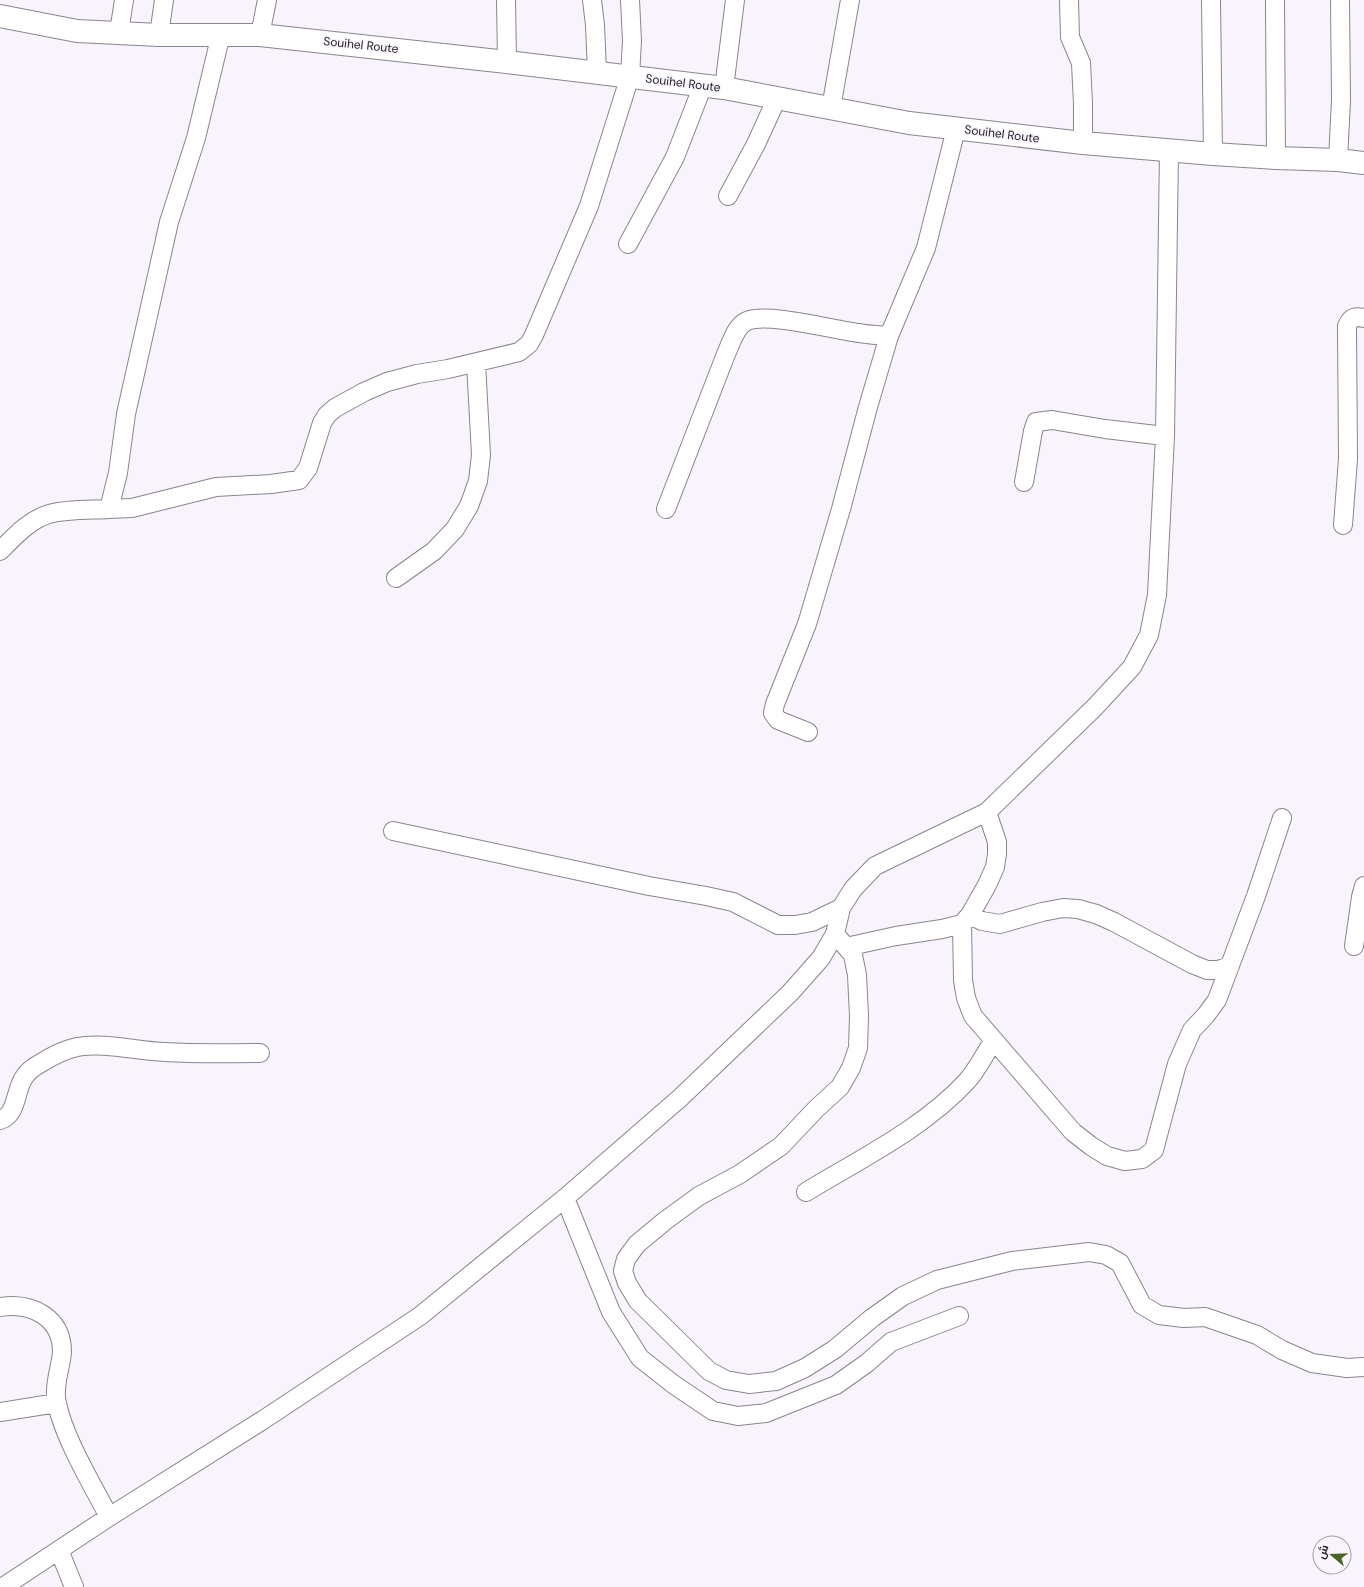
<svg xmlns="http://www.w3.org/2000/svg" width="1364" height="1587" font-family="'DM Sans',Cairo,sans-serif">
  <rect width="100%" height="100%" fill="#f9f3fe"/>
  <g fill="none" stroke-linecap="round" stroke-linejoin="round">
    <g stroke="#8a848f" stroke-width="20">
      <path id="minor" d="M 506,0 L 507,62
        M 592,0 L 595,25 L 597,72
        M 1069,0 L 1070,37 L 1081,63 L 1083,104 L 1083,143
        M 1211,0 L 1213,154
        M 1275,0 L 1276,158
        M 119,32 L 124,0
        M 159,35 L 164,0
        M 260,35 L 267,0
        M 724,88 L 735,0
        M 831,108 L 850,0
        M 1338,160 L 1341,100 L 1340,0
        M 728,196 L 756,144 L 777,98
        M 628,244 L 675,157 L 703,85
        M 1024,482 L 1033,431 L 1036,422 L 1052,420 L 1105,429 L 1165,436
        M 109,509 L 132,508 L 216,487 L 271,484 L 299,480 L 308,468 L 322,423 L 327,415 L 335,408 L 364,392 L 387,382 L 417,374 L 448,369 L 519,352 L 529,344 L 534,335 L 589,206 L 630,76 L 632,41 L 630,0
        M 666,509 L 726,354 C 731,344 735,326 747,321 C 767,312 834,330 859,333 C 869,335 879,335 889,336
        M 1343,525 L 1348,459 L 1347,326 C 1351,317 1355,316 1364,318
        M 0,551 C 14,537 29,520 49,514 C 66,509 91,510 109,509 L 118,473 L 126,414 L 169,222 L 196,138 L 221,34
        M 396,578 L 434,551 L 455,529 L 469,506 L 478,481 L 481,455 L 476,363
        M 808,732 L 778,720 L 773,713 L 775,704 L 807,624 L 841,509 L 868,407 L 889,336 L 926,248 L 956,129
        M 393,831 L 649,886 L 706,896 L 733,902 L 778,925 L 795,925 L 812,922 L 841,908
        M 970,915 L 982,921 L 1000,924 L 1042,912 L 1063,908 L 1078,909 L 1096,914 L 1114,922 L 1192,964 L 1207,970 L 1218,970 L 1230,966
        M 962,924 L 963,980 L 966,998 L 973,1016 L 1073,1132 L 1091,1146 L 1107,1156 L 1125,1161 L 1142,1159 L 1154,1150 L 1177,1064 L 1192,1030 L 1206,1015 L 1217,1000 L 1256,896 L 1282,818
        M 835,934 L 853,955 L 857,975 L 859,1016 L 858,1048 L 851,1068 L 840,1087 L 816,1109 L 781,1146 L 740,1174 L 699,1196 L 666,1220 L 637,1244 L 626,1259 L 623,1271 L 627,1283 L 638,1301 L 709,1371 L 726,1380 L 749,1384 L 776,1381 L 805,1368 L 835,1349 L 872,1318 L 903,1296 L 937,1280 L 1012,1261 L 1089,1252 L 1106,1255 L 1120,1263 L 1142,1305 L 1159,1315 L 1184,1318 L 1205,1317 L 1257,1335 L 1282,1350 L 1312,1363 L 1347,1368 L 1364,1367
        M 1354,946 L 1361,897 L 1364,886
        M 846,947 L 896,936 L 942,929 L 962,924 L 970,915 L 987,885 L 995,867 L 997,854 L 997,842 L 987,812
        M 0,1120 C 17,1115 15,1092 23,1079 C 27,1072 33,1067 41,1063 C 52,1056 64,1050 77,1047 C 104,1042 137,1051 165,1052 C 197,1054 228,1053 260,1053
        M 806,1192 C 860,1159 924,1128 967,1081 C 978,1069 985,1053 994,1040
        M 565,1198 L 611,1312 L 640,1358 L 673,1384 L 713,1411 L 738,1416 L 766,1413 L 836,1385 L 867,1363 L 891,1342 L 959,1316
        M 0,1307 C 31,1302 62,1317 62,1352 C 61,1365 56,1378 56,1391 C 55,1400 58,1407 60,1415 C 70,1448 93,1486 109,1517
        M 0,1412 L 57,1403
        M 59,1550 L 74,1587
        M 3,1587 L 109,1517 L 263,1420 L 420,1316 L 565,1198 L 680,1098 L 790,993 L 821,958 L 835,934 L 841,908 L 853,889 L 875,866 L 987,812 L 1095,707 L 1132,667 L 1149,635 L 1157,595 L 1165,436 L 1169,150"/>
    </g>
    <g stroke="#8a848f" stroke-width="24">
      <path id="major" d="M 0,16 L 77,31 L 159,35 L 260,35 L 507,62 L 724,88 L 909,123 L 1083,143 L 1213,154 L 1276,158 L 1338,160 L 1364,163"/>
    </g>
    <use href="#minor" stroke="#fff" stroke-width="18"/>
    <use href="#major" stroke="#fff" stroke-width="22"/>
  </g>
  <g text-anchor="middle" stroke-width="3.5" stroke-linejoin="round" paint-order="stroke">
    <g font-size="12" fill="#252327" stroke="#f9f3fe">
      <text transform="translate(361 45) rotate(6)" y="4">Souihel Route</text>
      <text transform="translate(683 83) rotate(7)" y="4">Souihel Route</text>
      <text transform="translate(1002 134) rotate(7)" y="4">Souihel Route</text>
    </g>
  </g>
  <g transform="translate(1332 1555) rotate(289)"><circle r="19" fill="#f9f3fe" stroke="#a4a0a8"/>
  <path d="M0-3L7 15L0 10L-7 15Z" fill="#45671f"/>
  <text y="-6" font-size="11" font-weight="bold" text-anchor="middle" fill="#252327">ش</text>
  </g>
</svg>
